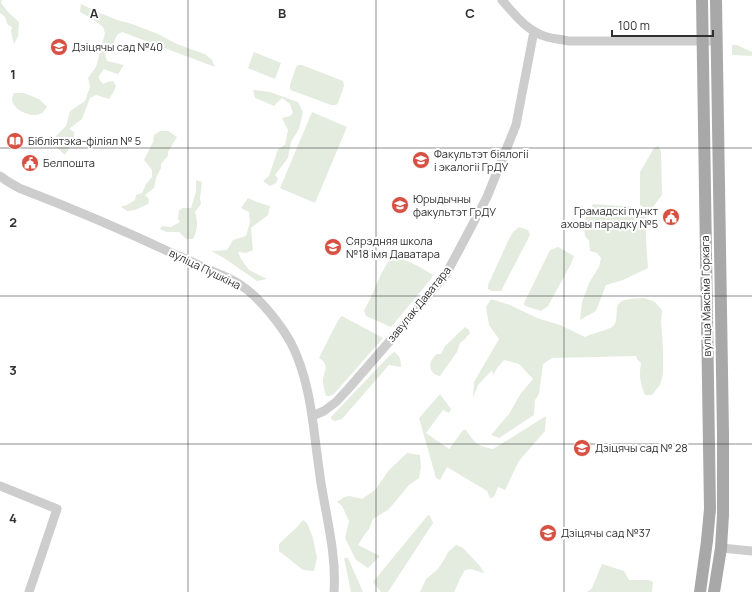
<svg xmlns="http://www.w3.org/2000/svg" width="752" height="592" font-family="Manrope,sans-serif">
  <rect width="100%" height="100%" fill="#fff"/>
  <path fill="#e4ecdf" d="M 0,0 L 2,0 L 1,3 L 8,12 L 19,22 L 18,36 L 14,44 L 11,32 L 12,27 C 6,25 7,22 5,17 C 4,16 2,15 1,13 L 0,14 Z
    M 81,4 L 100,13 L 117,20 L 132,24 L 158,34 L 177,44 L 190,49 L 205,54 L 212,60 L 215,67 L 122,32 L 117,35 C 114,41 112,51 105,54 L 107,61 L 124,65 L 118,74 L 114,73 L 104,69 L 99,76 L 99,79 L 103,84 L 107,82 L 113,81 L 116,86 L 114,91 L 109,99 L 96,95 L 90,98 L 82,119 L 69,129 L 74,132 L 74,139 L 65,155 L 54,145 L 55,137 L 66,126 L 70,111 L 85,101 L 90,87 L 88,78 L 96,67 L 105,33 L 103,27 L 91,18 L 80,12 Z
    M 732,45 L 737,45 L 752,52 L 752,56 L 734,55 L 732,55 Z
    M 254,52 L 281,63 L 275,79 L 248,68 Z
    M 298,65 L 302,65 L 343,81 L 344,86 L 338,103 L 336,105 L 331,105 L 293,91 L 290,89 L 290,85 L 296,67 Z
    M 253,90 L 270,92 L 298,102 L 303,112 L 299,129 L 291,142 L 288,158 L 275,175 L 278,179 L 276,183 L 270,186 L 263,181 L 269,176 L 278,149 L 285,145 L 288,130 L 282,118 L 290,116 L 293,113 L 290,104 L 282,98 L 274,106 L 255,98 Z
    M 14,93 L 24,93 L 39,99 L 47,107 C 45,110 43,113 40,114 C 32,118 12,110 12,99 C 12,97 13,95 14,93 Z
    M 312,112 L 347,127 L 315,203 L 280,188 Z
    M 160,131 L 168,131 L 177,137 L 168,152 L 168,156 L 161,164 L 161,168 L 156,178 L 154,188 L 145,195 L 149,199 L 148,204 L 135,210 L 127,211 L 121,207 L 127,205 L 135,200 L 136,195 L 142,193 L 146,184 L 152,177 L 152,170 L 144,160 L 153,142 L 154,135 Z
    M 658,146 L 661,151 L 662,195 L 650,211 L 640,205 L 640,172 L 654,148 Z
    M 196,180 L 202,182 L 200,198 L 201,204 L 195,212 C 198,222 198,229 193,239 L 186,239 L 179,232 L 167,232 L 160,229 L 162,226 L 171,227 L 180,222 L 178,219 L 179,210 L 183,208 L 191,208 L 196,192 Z
    M 248,198 L 257,202 L 270,206 L 268,215 L 251,228 L 253,250 L 246,253 L 238,252 L 241,259 L 249,270 L 267,279 L 257,281 L 224,258 L 211,251 L 227,250 L 233,240 L 246,236 L 250,222 L 249,212 L 241,208 Z
    M 593,204 L 634,207 L 646,211 L 646,240 L 648,268 L 623,280 L 606,285 L 596,311 L 580,320 L 582,302 L 589,283 L 599,267 L 601,258 L 597,253 L 590,251 L 589,241 L 585,236 L 583,223 Z
    M 519,227 L 528,230 L 530,235 L 501,291 L 492,291 L 488,289 L 488,285 L 509,239 L 513,232 Z
    M 558,247 L 574,256 L 571,264 L 548,306 L 541,311 L 525,306 L 524,303 L 550,250 Z
    M 391,258 C 406,258 420,267 433,275 L 431,279 L 391,327 L 366,316 L 364,310 C 374,294 379,273 391,258 Z
    M 644,298 L 655,302 L 662,310 L 661,322 L 663,348 L 663,374 L 660,385 L 652,395 L 645,395 C 640,383 639,376 641,363 L 637,359 L 636,356 L 552,358 L 543,364 L 539,394 L 535,400 L 534,415 L 499,438 L 491,435 L 509,414 L 521,393 L 533,379 L 519,364 L 504,360 L 497,368 L 493,375 L 492,370 L 478,385 L 473,398 L 474,382 L 499,339 L 489,325 L 486,307 L 491,299 L 510,305 L 537,318 L 560,325 L 585,337 C 591,334 607,330 612,327 C 621,321 612,306 622,301 C 625,299 640,298 644,298 Z
    M 342,316 L 383,338 L 334,394 L 330,396 L 326,396 C 325,391 323,386 323,382 C 322,372 332,366 319,358 C 323,349 328,341 332,332 C 336,326 337,320 342,316 Z
    M 465,327 L 469,330 L 470,333 L 464,340 L 460,343 L 457,352 L 440,376 C 427,373 428,361 437,354 L 441,354 L 445,346 Z
    M 394,352 C 400,355 401,360 401,367 L 389,365 L 342,419 L 335,421 L 332,420 L 331,417 L 390,355 Z
    M 440,394 L 451,409 L 449,413 L 443,410 L 426,433 L 449,449 L 463,430 L 466,430 C 475,443 477,446 493,449 L 546,416 L 545,431 L 519,461 L 505,490 L 498,487 L 494,497 L 490,498 L 487,491 L 447,467 L 440,480 L 436,478 L 419,418 Z
    M 407,453 L 420,455 L 421,467 L 419,478 L 409,485 L 389,509 L 373,519 L 369,529 L 365,534 L 358,545 L 380,556 L 368,568 L 356,560 L 345,538 L 349,521 L 342,506 L 337,502 C 348,494 349,496 362,499 L 375,490 L 389,470 Z
    M 428,515 L 430,516 L 433,523 L 388,592 L 381,592 L 373,582 Z
    M 303,520 L 307,523 L 313,538 L 317,558 L 314,571 L 303,570 L 279,551 L 279,544 L 297,527 Z
    M 456,545 L 463,548 L 479,565 L 484,572 L 483,573 L 471,569 L 465,570 L 461,577 L 454,592 L 420,592 L 426,579 L 437,570 L 444,560 L 448,552 Z
    M 344,558 L 348,558 L 363,592 L 351,592 Z
    M 602,564 L 624,571 L 629,580 L 649,580 L 653,582 L 652,592 L 587,592 L 592,588 Z"/>
  <g fill="none" stroke-linecap="round" stroke-linejoin="round">
    <path stroke="#cdcdcd" stroke-width="9" d="M 502,0 C 515,15 527,31 547,37 C 554,39 561,39 568,41 L 717,41
      M 0,176 L 7,181 L 19,188 C 71,208 123,230 174,254 C 185,258 196,264 207,269 C 219,274 232,278 242,286 C 260,298 281,325 291,343 C 311,382 313,427 319,469 C 324,510 337,551 334,592
      M 312,416 L 324,411 L 336,402 L 349,388 L 395,335 L 446,274 L 459,250 L 487,197 L 516,125 L 534,31
      M 0,486 L 57,509 L 29,592
      M 721,548 L 752,551"/>
    <path stroke="#a8a8a8" stroke-width="12" d="M 700,592 L 707,541 L 710,509 L 702,0
      M 714,592 L 721,548 L 723,515 L 723,434 L 716,0"/>
  </g>
  <path fill="none" stroke="#303030" stroke-width="1" stroke-opacity="0.55" d="M 188,0 L 188,592M 376,0 L 376,592M 564,0 L 564,592M 0,148 L 752,148M 0,296 L 752,296M 0,444 L 752,444"/>
  <defs>
    <g id="school-disc" transform="scale(0.9)"><circle r="9.5" fill="#d65143" stroke="#fff"/><path d="M0-5L7-2L0 1L-7-2ZM-4 1L0 2.5L4 1V4Q0 6-4 4Z" fill="#fff"/></g>
    <g id="library-disc" transform="scale(0.9)"><circle r="9.5" fill="#d65143" stroke="#fff"/><path d="M-6-4Q-3-5.5-.7-3.5V5Q-3 3-6 4ZM6-4Q3-5.5 .7-3.5V5Q3 3 6 4Z" fill="#fff"/></g>
    <g id="university-disc" transform="scale(0.9)"><circle r="9.5" fill="#d65143" stroke="#fff"/><path d="M0-5L7-2L0 1L-7-2ZM-4 1L0 2.5L4 1V4Q0 6-4 4Z" fill="#fff"/></g>
    <g id="civic-disc" transform="scale(0.9)"><circle r="9.5" fill="#d65143" stroke="#fff"/><path d="M-.6-6.5H3V-4.5H.6V-3L4-1V1h2V6H-6V1h2V-1L-.6-3ZM-1.2 2.5V6h2.4V2.5Z" fill="#fff"/></g>
  </defs>
  <g fill-rule="evenodd">
    <use href="#school-disc" x="59" y="47"/>
    <use href="#library-disc" x="15" y="141"/>
    <use href="#university-disc" x="421" y="160"/>
    <use href="#civic-disc" x="30" y="163"/>
    <use href="#university-disc" x="400" y="205"/>
    <use href="#civic-disc" x="671" y="217"/>
    <use href="#school-disc" x="333" y="247"/>
    <use href="#school-disc" x="582" y="448"/>
    <use href="#school-disc" x="548" y="533"/>
  </g>
  <g text-anchor="middle" stroke-width="4" stroke-linejoin="round" paint-order="stroke">
    <g font-size="11" fill="#303030" stroke="#fff" text-anchor="start">
      <text x="72" y="51">Дзіцячы сад №40</text>
      <text x="28" y="145">Бібліятэка-філіял № 5</text>
      <text x="434" y="158">Факультэт біялогіі<tspan x="434" dy="13">і экалогіі ГрДУ</tspan></text>
      <text x="43" y="167">Белпошта</text>
      <text x="413" y="203">Юрыдычны<tspan x="413" dy="13">факультэт ГрДУ</tspan></text>
      <text x="658" y="215" text-anchor="end">Грамадскі пункт<tspan x="658" dy="13">аховы парадку №5</tspan></text>
      <text x="346" y="245">Сярэдняя школа<tspan x="346" dy="13">№18 імя Даватара</tspan></text>
      <text x="595" y="452">Дзіцячы сад № 28</text>
      <text x="561" y="537">Дзіцячы сад №37</text>
    </g>
    <g font-size="11" fill="#303030" stroke="#fff">
      <text transform="translate(205 269) rotate(26)" y="4">вуліца Пушкіна</text>
      <text transform="translate(706 296) rotate(-91)" y="4">вуліца Максіма Горкага</text>
      <text transform="translate(419 304) rotate(-51)" y="4">завулак Даватара</text>
    </g>
  </g>
  <g font-size="13" text-anchor="middle" font-weight="bold" fill="#303030" stroke="#fff" stroke-width="4" stroke-linejoin="round" paint-order="stroke">
    <text x="94" y="18">A</text>
    <text x="282" y="18">B</text>
    <text x="470" y="18">C</text>
    <text x="13" y="79">1</text>
    <text x="13" y="227">2</text>
    <text x="13" y="375">3</text>
    <text x="13" y="523">4</text>
  </g>
  <path d="M612 30v6h101v-6" fill="none" stroke="#303030" stroke-width="2"/>
  <text x="618" y="30" font-size="12" fill="#303030" stroke="#ffffff" stroke-width="3" paint-order="stroke">100 m</text>
</svg>
